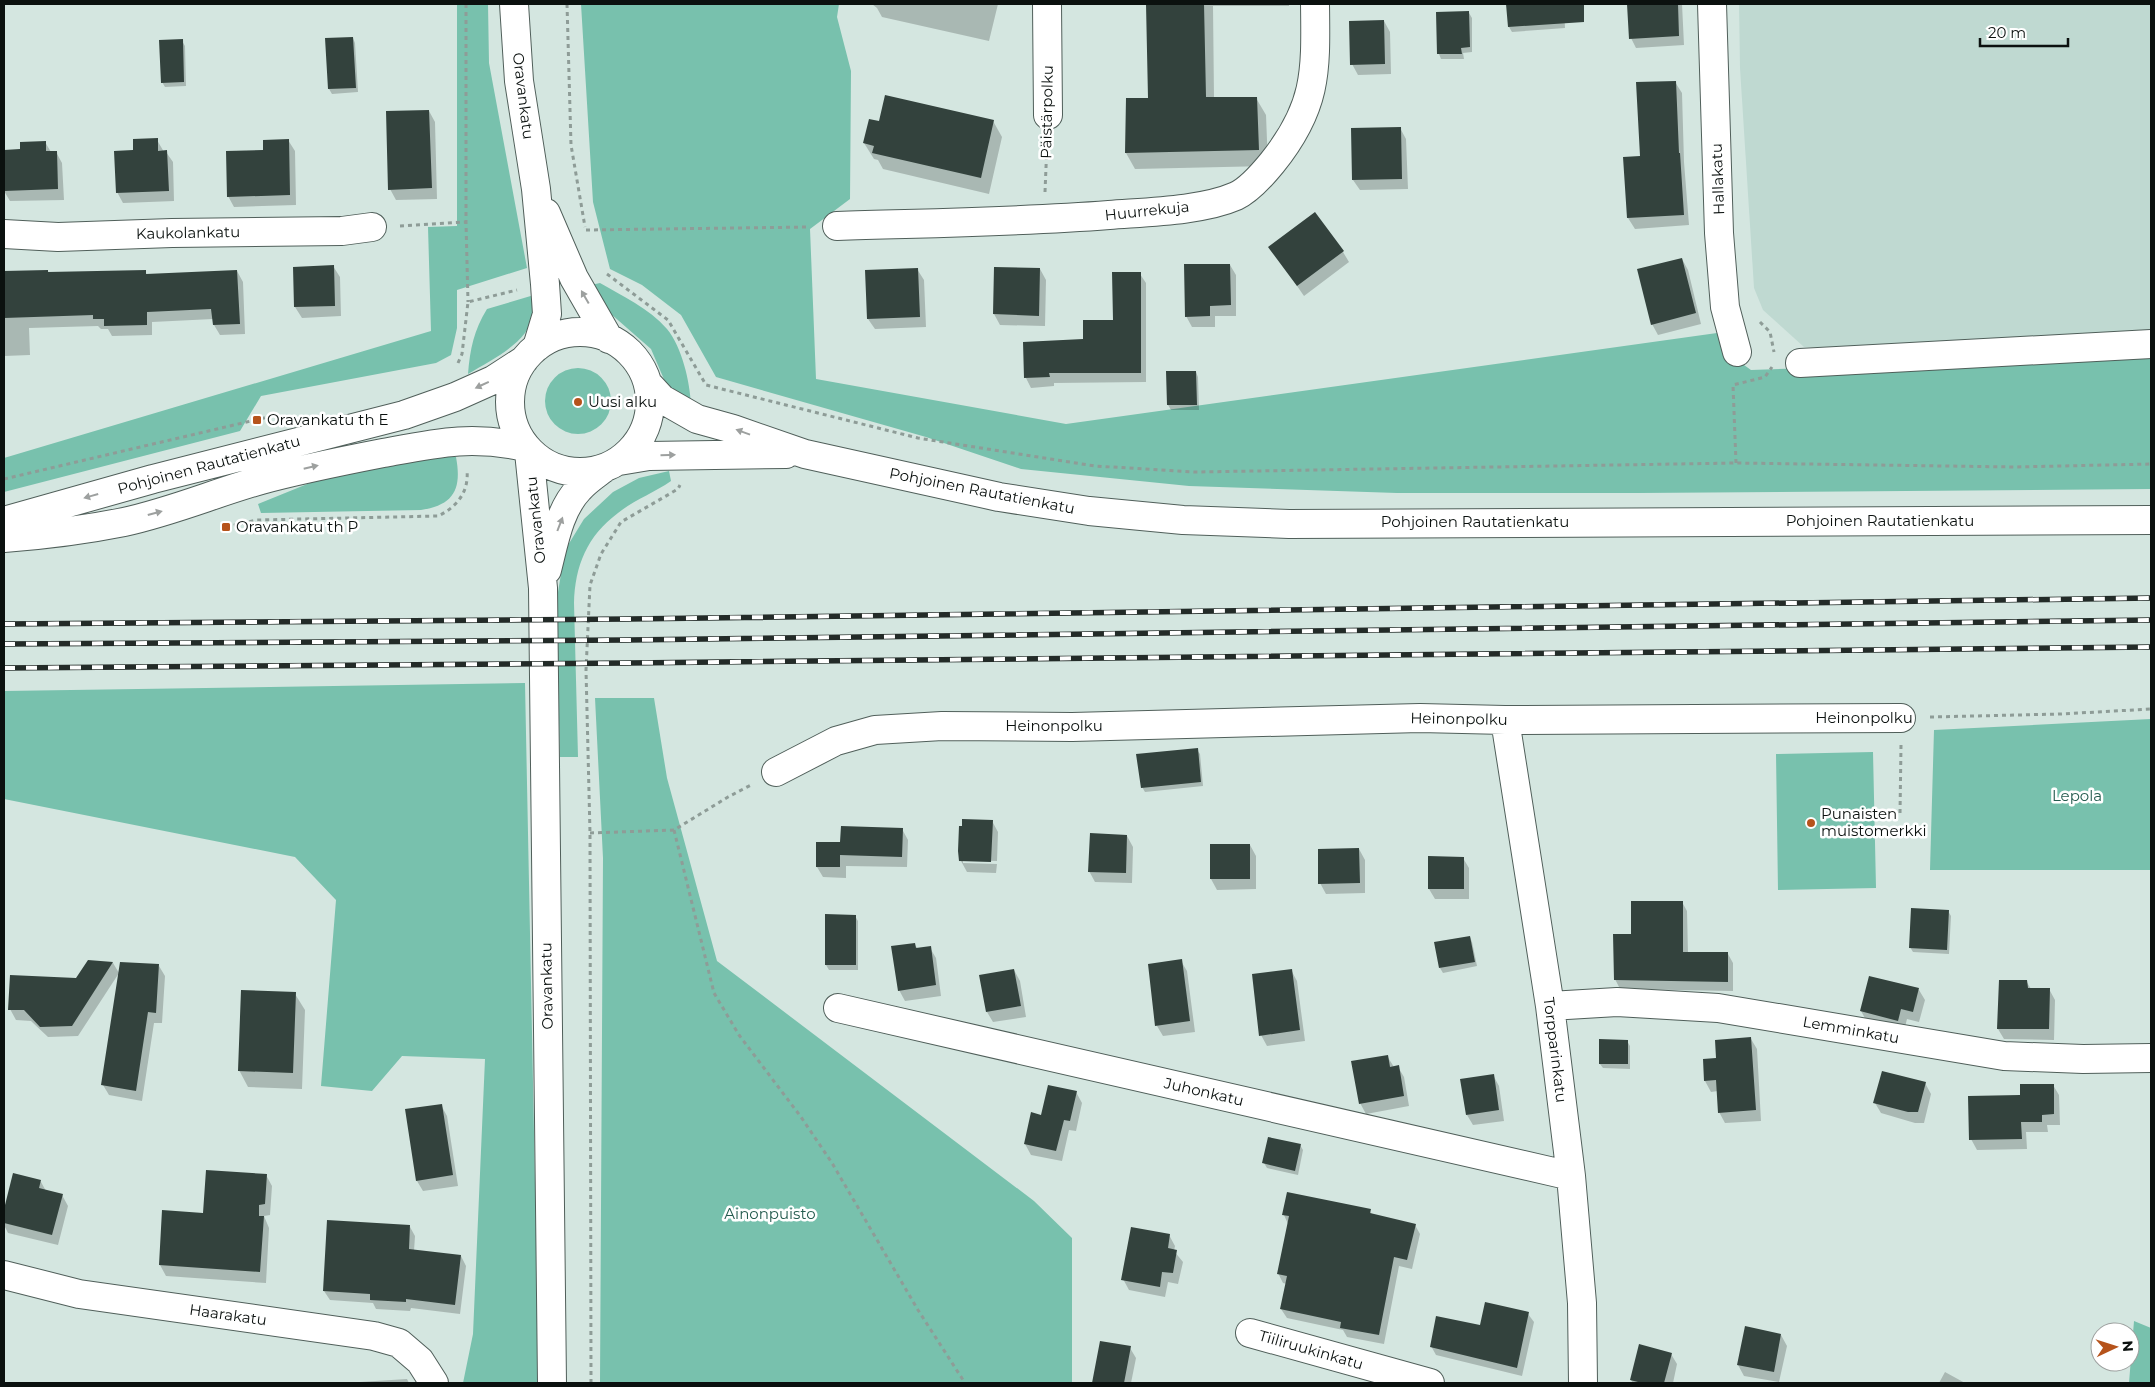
<svg xmlns="http://www.w3.org/2000/svg" width="2155" height="1387" font-family="Montserrat,sans-serif">
  <rect width="100%" height="100%" fill="#d4e6e0"/>
  <path fill="#bfd9d1" d="M 1739,4 L 2151,4 L 2151,356 L 2092,359 L 1804,347 L 1763,310 L 1754,288 L 1740,68 Z"/>
  <path fill="#78c1ad" d="M 457,4 L 488,4 L 489,63 L 527,268 L 457,290 L 457,328 L 451,355 L 436,363 L 261,396 L 240,431 L 4,492 L 4,458 L 431,331 L 428,227 L 457,226 Z
    M 581,4 L 839,4 L 837,17 L 851,71 L 850,199 L 810,229 L 816,379 L 1066,424 L 1717,333 L 1723,350 L 1751,370 L 2151,356 L 2151,489 L 1638,493 L 1397,493 L 1189,486 L 1021,469 L 926,437 L 716,377 L 681,315 L 642,285 L 610,269 L 593,202 Z
    M 600,283 C 622,296 649,308 667,329 C 682,347 690,382 691,405 L 679,397 L 666,384 L 651,349 L 611,314 L 592,290 L 591,285 Z
    M 534,295 C 533,308 533,322 525,333 C 511,351 488,362 468,374 C 470,349 474,330 487,309 Z
    M545 401a33 33 0 1 1 66 0a33 33 0 1 1-66 0Z
    M 435,454 L 456,457 C 462,489 454,505 421,510 L 261,513 L 258,504 L 327,476 Z
    M 669,471 L 671,481 C 654,493 634,500 618,513 C 587,536 575,566 574,603 L 578,757 L 560,757 L 556,604 L 565,550 L 584,519 L 613,492 L 639,478 Z
    M 525,683 L 539,1383 L 463,1383 L 473,1334 L 485,1059 L 402,1056 L 372,1091 L 321,1086 L 336,900 L 295,857 L 4,799 L 4,691 Z
    M 595,698 L 654,698 L 667,778 L 717,961 L 1034,1201 L 1072,1238 L 1072,1383 L 600,1383 L 603,858 Z
    M 2151,719 L 2151,870 L 1930,870 L 1934,730 Z
    M 1873,752 L 1876,888 L 1778,890 L 1776,754 Z
    M 2134,1321 L 2151,1328 L 2151,1383 L 2129,1383 Z"/>
  <path fill="#0003" d="M 872,4 L 998,4 L 989,41 L 882,17 L 877,8 Z
    M 1147,4 L 1289,4 L 1289,6 L 1213,6 L 1214,98 L 1256,98 L 1266,115 L 1268,166 L 1135,169 L 1126,153 L 1149,99 Z
    M 1507,4 L 1564,4 L 1565,28 L 1512,32 L 1509,27 Z
    M 1629,4 L 1682,4 L 1684,45 L 1636,48 L 1631,38 Z
    M 1438,13 L 1469,13 L 1472,18 L 1472,52 L 1463,53 L 1464,59 L 1441,59 L 1439,54 Z
    M 1384,21 L 1390,32 L 1391,74 L 1358,75 L 1352,64 Z
    M 353,38 L 355,43 L 358,92 L 332,94 L 329,89 L 326,39 Z
    M 182,41 L 185,46 L 186,86 L 165,87 L 162,82 Z
    M 1675,82 L 1682,93 L 1684,162 L 1689,225 L 1635,229 L 1628,218 L 1625,158 L 1641,157 Z
    M 429,111 L 435,122 L 437,199 L 396,200 L 390,189 Z
    M 993,121 L 1002,137 L 989,194 L 883,169 L 878,160 L 874,159 L 864,143 Z
    M 1400,128 L 1406,139 L 1408,189 L 1360,190 L 1353,180 Z
    M 157,140 L 164,152 L 166,152 L 173,162 L 174,201 L 123,203 L 117,192 L 134,151 Z
    M 288,140 L 295,151 L 296,205 L 234,207 L 228,196 Z
    M 45,142 L 51,152 L 56,152 L 62,163 L 64,200 L 10,201 L 4,191 L 4,151 L 21,150 Z
    M 1270,247 L 1343,252 L 1349,262 L 1304,296 Z
    M 1682,259 L 1688,270 L 1701,324 L 1658,335 L 1652,324 Z
    M 1230,265 L 1236,275 L 1236,316 L 1215,316 L 1215,327 L 1192,327 L 1186,316 Z
    M 333,266 L 340,277 L 341,316 L 302,318 L 295,307 Z
    M 995,268 L 1040,269 L 1046,280 L 1045,326 L 1000,325 L 994,314 Z
    M 917,269 L 924,280 L 926,327 L 875,329 L 868,319 Z
    M 48,271 L 49,273 L 145,271 L 147,275 L 237,271 L 243,282 L 245,334 L 220,335 L 214,325 L 213,319 L 152,322 L 152,335 L 112,336 L 108,329 L 101,329 L 98,326 L 29,328 L 30,355 L 4,356 L 4,273 Z
    M 1140,274 L 1146,283 L 1146,382 L 1054,383 L 1054,386 L 1031,388 L 1026,378 L 1024,343 L 1084,340 L 1114,321 Z
    M 1196,372 L 1198,377 L 1199,410 L 1171,410 L 1168,405 Z
    M 1197,750 L 1200,754 L 1203,786 L 1145,792 L 1142,787 Z
    M 992,821 L 998,832 L 997,861 L 963,860 L 963,863 L 997,864 L 996,873 L 967,872 L 961,861 Z
    M 902,829 L 908,840 L 907,867 L 846,866 L 846,878 L 823,877 L 817,867 L 842,843 Z
    M 1127,836 L 1133,847 L 1132,883 L 1095,882 L 1089,871 Z
    M 1250,845 L 1256,856 L 1256,889 L 1217,890 L 1211,879 Z
    M 1359,849 L 1365,860 L 1365,893 L 1326,894 L 1320,883 Z
    M 1463,858 L 1469,868 L 1469,899 L 1435,899 L 1429,889 Z
    M 1682,902 L 1687,911 L 1688,954 L 1728,954 L 1733,963 L 1733,991 L 1620,989 L 1615,979 L 1632,936 Z
    M 1948,911 L 1951,916 L 1949,954 L 1913,952 L 1910,947 Z
    M 855,916 L 858,921 L 858,970 L 829,970 L 826,965 Z
    M 1470,937 L 1472,942 L 1477,966 L 1443,973 L 1440,968 Z
    M 914,944 L 918,949 L 930,948 L 936,958 L 941,996 L 905,1001 L 899,990 Z
    M 88,961 L 113,963 L 119,973 L 78,1036 L 48,1037 L 31,1021 L 16,1020 L 10,1009 L 77,980 Z
    M 1181,961 L 1187,971 L 1195,1032 L 1163,1036 L 1157,1026 Z
    M 159,966 L 165,976 L 162,1023 L 154,1023 L 142,1101 L 109,1095 L 103,1085 Z
    M 1014,970 L 1020,981 L 1026,1017 L 993,1022 L 987,1012 Z
    M 1291,970 L 1297,981 L 1305,1041 L 1267,1046 L 1261,1035 Z
    M 1870,977 L 1919,990 L 1925,1000 L 1919,1022 L 1907,1019 L 1904,1031 L 1867,1022 L 1861,1011 Z
    M 2026,981 L 2031,989 L 2049,989 L 2055,1000 L 2054,1040 L 2004,1039 L 1998,1029 Z
    M 295,994 L 305,1010 L 302,1089 L 248,1087 L 239,1070 Z
    M 1751,1039 L 1757,1049 L 1761,1121 L 1725,1123 L 1719,1112 L 1718,1091 L 1711,1092 L 1705,1081 L 1704,1060 L 1717,1059 Z
    M 1627,1041 L 1630,1046 L 1630,1069 L 1603,1068 L 1600,1064 Z
    M 1387,1056 L 1394,1067 L 1398,1067 L 1404,1077 L 1409,1106 L 1366,1114 L 1360,1103 Z
    M 1493,1075 L 1499,1086 L 1504,1121 L 1473,1125 L 1467,1115 Z
    M 1925,1083 L 1931,1094 L 1924,1123 L 1915,1123 L 1881,1113 L 1875,1103 Z
    M 2053,1085 L 2059,1095 L 2060,1125 L 2047,1125 L 2048,1132 L 2026,1132 L 2027,1149 L 1977,1150 L 1971,1139 L 2022,1096 Z
    M 1076,1092 L 1082,1103 L 1076,1131 L 1069,1130 L 1062,1161 L 1031,1155 L 1025,1144 L 1042,1116 Z
    M 441,1105 L 447,1116 L 458,1186 L 423,1191 L 417,1181 Z
    M 1300,1145 L 1303,1150 L 1298,1175 L 1267,1168 L 1264,1163 Z
    M 13,1175 L 41,1182 L 46,1191 L 62,1195 L 68,1206 L 58,1245 L 8,1233 L 4,1225 L 4,1214 Z
    M 266,1175 L 272,1186 L 270,1215 L 264,1216 L 269,1228 L 266,1283 L 166,1276 L 160,1265 L 164,1212 L 204,1214 Z
    M 1370,1210 L 1372,1215 L 1415,1225 L 1420,1234 L 1412,1269 L 1399,1266 L 1384,1344 L 1347,1337 L 1343,1330 L 1287,1318 L 1281,1309 L 1287,1284 L 1283,1283 L 1278,1273 L 1288,1224 L 1284,1215 Z
    M 410,1227 L 415,1236 L 414,1251 L 461,1256 L 466,1266 L 460,1314 L 411,1308 L 410,1311 L 376,1309 L 373,1303 L 330,1300 L 324,1291 Z
    M 1169,1235 L 1175,1246 L 1174,1251 L 1183,1262 L 1178,1284 L 1168,1282 L 1165,1297 L 1129,1290 L 1123,1279 Z
    M 1528,1314 L 1534,1322 L 1522,1376 L 1436,1355 L 1431,1346 L 1481,1327 Z
    M 1781,1335 L 1787,1346 L 1779,1382 L 1744,1376 L 1738,1365 Z
    M 1101,1342 L 1130,1348 L 1136,1358 L 1131,1383 L 1093,1383 Z
    M 1671,1354 L 1677,1364 L 1673,1383 L 1633,1383 L 1631,1380 Z
    M 1945,1372 L 1965,1383 L 1939,1383 Z
    M 407,1379 L 409,1383 L 344,1383 Z"/>
  <path fill="#33423d" d="M 1146,4 L 1204,4 L 1206,97 L 1257,97 L 1259,150 L 1125,153 L 1126,98 L 1148,98 Z
    M 1506,4 L 1584,4 L 1584,22 L 1508,27 Z
    M 1627,4 L 1678,4 L 1679,36 L 1629,39 Z
    M 1469,11 L 1470,47 L 1461,48 L 1462,54 L 1437,54 L 1436,12 Z
    M 1384,20 L 1385,64 L 1350,65 L 1349,21 Z
    M 353,37 L 356,88 L 328,89 L 325,38 Z
    M 183,39 L 184,82 L 161,83 L 159,40 Z
    M 1676,81 L 1679,153 L 1680,153 L 1684,215 L 1627,218 L 1623,157 L 1640,156 L 1636,82 Z
    M 885,95 L 994,120 L 981,178 L 872,153 L 874,146 L 863,143 L 869,119 L 879,121 Z
    M 429,110 L 432,188 L 388,190 L 386,111 Z
    M 1401,127 L 1402,179 L 1352,180 L 1351,128 Z
    M 158,138 L 158,151 L 167,150 L 169,191 L 116,193 L 114,151 L 133,150 L 133,139 Z
    M 289,139 L 290,195 L 227,197 L 226,151 L 263,150 L 263,140 Z
    M 46,141 L 46,151 L 57,151 L 58,189 L 4,191 L 4,150 L 20,149 L 20,142 Z
    M 1315,212 L 1344,251 L 1297,286 L 1268,247 Z
    M 1682,258 L 1696,313 L 1651,325 L 1637,269 Z
    M 1184,264 L 1230,264 L 1231,305 L 1210,306 L 1210,316 L 1185,317 Z
    M 334,265 L 335,306 L 294,307 L 293,267 Z
    M 994,267 L 1040,268 L 1039,316 L 993,314 Z
    M 918,268 L 920,317 L 867,319 L 865,270 Z
    M 48,270 L 48,272 L 146,270 L 146,274 L 237,270 L 240,324 L 213,325 L 211,309 L 147,312 L 147,325 L 104,326 L 104,319 L 93,319 L 93,315 L 4,318 L 4,271 Z
    M 1112,272 L 1141,272 L 1141,373 L 1049,373 L 1050,377 L 1024,378 L 1023,342 L 1083,339 L 1083,320 L 1113,320 Z
    M 1166,371 L 1196,371 L 1197,405 L 1167,405 Z
    M 1198,748 L 1201,782 L 1141,788 L 1136,754 Z
    M 962,819 L 993,820 L 991,862 L 959,861 L 958,851 L 959,826 L 962,826 Z
    M 841,826 L 903,828 L 902,857 L 840,855 L 840,867 L 816,867 L 816,842 L 840,842 Z
    M 1090,833 L 1127,835 L 1126,873 L 1088,872 Z
    M 1210,844 L 1250,844 L 1250,879 L 1210,879 Z
    M 1359,848 L 1360,883 L 1318,884 L 1318,849 Z
    M 1428,856 L 1464,857 L 1464,889 L 1428,889 Z
    M 1631,901 L 1683,901 L 1683,952 L 1728,952 L 1728,982 L 1614,980 L 1613,934 L 1631,934 Z
    M 1911,908 L 1949,910 L 1947,950 L 1909,948 Z
    M 825,914 L 856,915 L 856,965 L 825,965 Z
    M 1470,936 L 1475,962 L 1439,968 L 1434,942 Z
    M 915,943 L 916,948 L 931,946 L 936,985 L 898,991 L 891,946 Z
    M 1182,959 L 1190,1021 L 1155,1026 L 1148,964 Z
    M 88,960 L 113,962 L 72,1026 L 40,1027 L 24,1010 L 8,1010 L 10,975 L 76,978 Z
    M 120,962 L 159,964 L 156,1013 L 148,1012 L 136,1091 L 101,1085 Z
    M 1014,969 L 1021,1006 L 986,1012 L 979,975 Z
    M 1292,969 L 1300,1030 L 1259,1036 L 1252,974 Z
    M 1869,976 L 1919,988 L 1913,1012 L 1901,1009 L 1898,1021 L 1860,1011 Z
    M 1999,980 L 2027,980 L 2028,988 L 2050,988 L 2049,1029 L 1997,1029 Z
    M 241,990 L 296,992 L 293,1073 L 238,1071 Z
    M 1751,1037 L 1756,1110 L 1718,1113 L 1716,1080 L 1704,1081 L 1703,1059 L 1716,1058 L 1715,1040 Z
    M 1599,1039 L 1628,1040 L 1628,1064 L 1599,1064 Z
    M 1388,1055 L 1390,1067 L 1399,1065 L 1404,1096 L 1359,1104 L 1351,1061 Z
    M 1882,1071 L 1926,1082 L 1918,1112 L 1908,1112 L 1873,1103 Z
    M 1494,1074 L 1499,1110 L 1466,1115 L 1460,1079 Z
    M 2020,1084 L 2054,1084 L 2054,1114 L 2042,1115 L 2042,1122 L 2021,1122 L 2022,1139 L 1969,1140 L 1968,1096 L 2020,1095 Z
    M 1048,1085 L 1077,1091 L 1070,1121 L 1064,1120 L 1056,1151 L 1024,1144 L 1031,1112 L 1041,1115 Z
    M 442,1104 L 453,1175 L 416,1181 L 405,1109 Z
    M 1268,1137 L 1301,1144 L 1295,1171 L 1262,1163 Z
    M 206,1170 L 267,1174 L 265,1204 L 259,1205 L 259,1216 L 264,1216 L 260,1272 L 159,1265 L 162,1210 L 203,1213 Z
    M 13,1173 L 41,1180 L 39,1188 L 63,1194 L 52,1235 L 4,1223 L 4,1209 Z
    M 1287,1192 L 1371,1209 L 1370,1213 L 1416,1224 L 1407,1260 L 1394,1257 L 1379,1335 L 1340,1328 L 1341,1322 L 1280,1309 L 1287,1276 L 1277,1274 L 1289,1216 L 1282,1215 Z
    M 327,1220 L 410,1225 L 409,1249 L 461,1255 L 455,1305 L 406,1299 L 406,1302 L 370,1300 L 370,1294 L 323,1291 Z
    M 1131,1227 L 1170,1234 L 1168,1248 L 1177,1250 L 1173,1273 L 1162,1272 L 1160,1287 L 1121,1280 Z
    M 1485,1302 L 1529,1312 L 1517,1368 L 1430,1347 L 1436,1316 L 1480,1325 Z
    M 1745,1326 L 1781,1334 L 1774,1372 L 1737,1365 Z
    M 1100,1341 L 1131,1346 L 1124,1383 L 1092,1383 Z
    M 1639,1344 L 1672,1353 L 1664,1383 L 1642,1383 L 1630,1380 Z"/>
  <g fill="none" stroke-linecap="round" stroke-linejoin="round">
    <g stroke="#505f5a" stroke-width="30">
      <path id="minor" d="M 514,4 L 519,81 L 536,189 L 545,284 L 547,314 L 537,347
        M 1047,4 L 1048,115
        M 1712,4 L 1719,233 L 1725,307 L 1737,352
        M 546,213 L 574,278 L 609,339
        M 837,226 C 928,223 1019,222 1109,215 C 1146,212 1202,211 1236,196 C 1249,190 1263,174 1272,163 C 1317,107 1316,73 1315,4
        M 4,234 L 58,237 L 172,233 L 342,231 L 372,227
        M510 402a70 70 0 1 1 140 0a70 70 0 1 1-140 0Z
        M 1800,363 L 2151,344
        M 650,386 L 662,399 L 697,419 L 733,429 L 805,454 L 999,497 L 1089,511 L 1183,520 L 1289,524 L 2151,520
        M 529,452 L 543,588 L 552,1383
        M 619,461 L 649,456 L 786,454
        M 4,521 L 153,479 L 404,415 L 455,397 L 493,380 L 524,360
        M 4,538 C 44,535 84,530 124,522 C 171,512 215,493 261,480 C 301,469 342,461 383,453 C 437,443 471,435 525,447
        M 547,570 C 554,543 559,510 579,489 C 586,481 595,475 603,469
        M 1505,720 L 1550,1006 L 1571,1176 L 1582,1303 L 1583,1383
        M 776,772 L 836,741 L 875,730 L 942,726 L 1072,727 L 1420,718 L 1505,720 L 1901,718
        M 1550,1006 L 1617,1002 L 1718,1008 L 2004,1056 L 2083,1059 L 2151,1058
        M 838,1008 L 1571,1176
        M 4,1275 L 79,1294 L 374,1336 L 399,1343 L 420,1361 L 434,1383
        M 1250,1333 L 1430,1383"/>
    </g>
    <path stroke="#8e9c97" stroke-width="3" stroke-dasharray="4 4" stroke-linecap="butt" d="M 466,4 L 466,222 L 468,302
      M 567,4 L 571,145 L 585,227
      M 1045,192 L 1047,143
      M 400,226 L 466,222
      M 586,230 L 810,227
      M 607,274 L 668,320 L 706,385 L 918,438 L 1095,466 L 1195,472 L 1736,463 L 2015,467 L 2151,464
      M 1760,322 L 1770,332 L 1774,352
      M 458,363 L 462,354 L 468,302 L 517,290
      M 1736,463 L 1733,385 L 1765,377 L 1772,367
      M 4,479 L 268,417
      M 226,527 L 257,520 L 438,516 C 457,507 469,492 467,470
      M 1930,717 L 2061,714 L 2151,709
      M 1877,815 L 1900,814 L 1901,745
      M 674,830 L 714,993 L 739,1035 L 801,1117 L 832,1163 L 918,1310 L 965,1383
      M 590,833 L 674,830 L 728,797 L 751,785
      M 591,1383 L 590,833 L 586,670 L 590,585 L 601,554 L 621,522 L 678,489 L 680,485"/>
    <use href="#minor" stroke="#fff" stroke-width="28"/>
    <g stroke="#232b28" stroke-width="5.5">
      <path id="rail" d="M 4,624 L 629,619 L 2151,598
        M 4,644 L 628,640 L 2151,620
        M 4,668 L 629,663 L 2151,647"/>
    </g>
    <use href="#rail" stroke="#fff" stroke-width="4" stroke-dasharray="11" stroke-linecap="butt"/>
  </g>
  <defs><path id="oneway-solid" d="M-6-.8H1V-3.2L6.5 0L1 3.2V.8H-6Z" transform="scale(1.25)"/></defs>
  <g fill="#9da09f">
    <use href="#oneway-solid" transform="translate(585 297) rotate(-120)"/>
    <use href="#oneway-solid" transform="translate(482 385) rotate(155)"/>
    <use href="#oneway-solid" transform="translate(743 432) rotate(-160)"/>
    <use href="#oneway-solid" transform="translate(668 455) rotate(-2)"/>
    <use href="#oneway-solid" transform="translate(311 467) rotate(-13)"/>
    <use href="#oneway-solid" transform="translate(91 496) rotate(164)"/>
    <use href="#oneway-solid" transform="translate(155 513) rotate(-15)"/>
    <use href="#oneway-solid" transform="translate(560 524) rotate(-69)"/>
  </g>
  <g fill="#b6531b" stroke="#fff" stroke-width="2">
    <circle cx="578" cy="402" r="5"/>
    <rect x="252" y="415" width="10" height="10" rx="2.5"/>
    <rect x="221" y="522" width="10" height="10" rx="2.5"/>
    <circle cx="1811" cy="823" r="5"/>
  </g>
  <g text-anchor="middle" stroke-width="5" stroke-linejoin="round" paint-order="stroke">
    <g font-size="15" fill="#0b110f" stroke="#fff">
      <text transform="translate(523 96) rotate(83)" y="5">Oravankatu</text>
      <text transform="translate(1047 112) rotate(-89)" y="5">Päistärpolku</text>
      <text transform="translate(1718 179) rotate(-92)" y="5">Hallakatu</text>
      <text transform="translate(1147 211) rotate(-6)" y="5">Huurrekuja</text>
      <text transform="translate(188 233) rotate(-1)" y="5">Kaukolankatu</text>
      <text transform="translate(209 465) rotate(-15)" y="5">Pohjoinen Rautatienkatu</text>
      <text transform="translate(982 491) rotate(11)" y="5">Pohjoinen Rautatienkatu</text>
      <text transform="translate(536 520) rotate(-96)" y="5">Oravankatu</text>
      <text x="1880" y="526">Pohjoinen Rautatienkatu</text>
      <text x="1475" y="527">Pohjoinen Rautatienkatu</text>
      <text x="1864" y="723">Heinonpolku</text>
      <text transform="translate(1459 719) rotate(1)" y="5">Heinonpolku</text>
      <text x="1054" y="731">Heinonpolku</text>
      <text transform="translate(547 986) rotate(-91)" y="5">Oravankatu</text>
      <text transform="translate(1851 1030) rotate(10)" y="5">Lemminkatu</text>
      <text transform="translate(1555 1050) rotate(83)" y="5">Torpparinkatu</text>
      <text transform="translate(1204 1092) rotate(13)" y="5">Juhonkatu</text>
      <text transform="translate(228 1315) rotate(8)" y="5">Haarakatu</text>
      <text transform="translate(1311 1350) rotate(16)" y="5">Tiiliruukinkatu</text>
    </g>
    <g font-size="15" fill="#0b110f" stroke="#fff" text-anchor="start">
      <text x="588" y="407">Uusi alku</text>
      <text x="267" y="425">Oravankatu th E</text>
      <text x="236" y="532">Oravankatu th P</text>
      <text x="1821" y="819">Punaisten<tspan x="1821" dy="17">muistomerkki</tspan></text>
    </g>
    <g font-size="15" fill="#255c4f" stroke="#fff">
      <text x="2077" y="801">Lepola</text>
      <text x="770" y="1219">Ainonpuisto</text>
    </g>
  </g>
  <rect width="2155" height="1387" fill="none" stroke="#0b110f" stroke-width="10"/>
  <g transform="translate(2115 1347) rotate(86)"><circle r="24" fill="#ffffff" stroke="#9da09f"/>
  <path d="M0-4L9 19L0 12L-9 19Z" fill="#b6531b"/>
  <text y="-8" font-size="14" font-weight="bold" text-anchor="middle" fill="#0b110f">N</text>
  </g>
  <path d="M1980 38v8h88v-8" fill="none" stroke="#0b110f" stroke-width="2.5"/>
  <text x="1988" y="38" font-size="15" fill="#0b110f" stroke="#ffffff" stroke-width="4" paint-order="stroke">20 m</text>
</svg>
